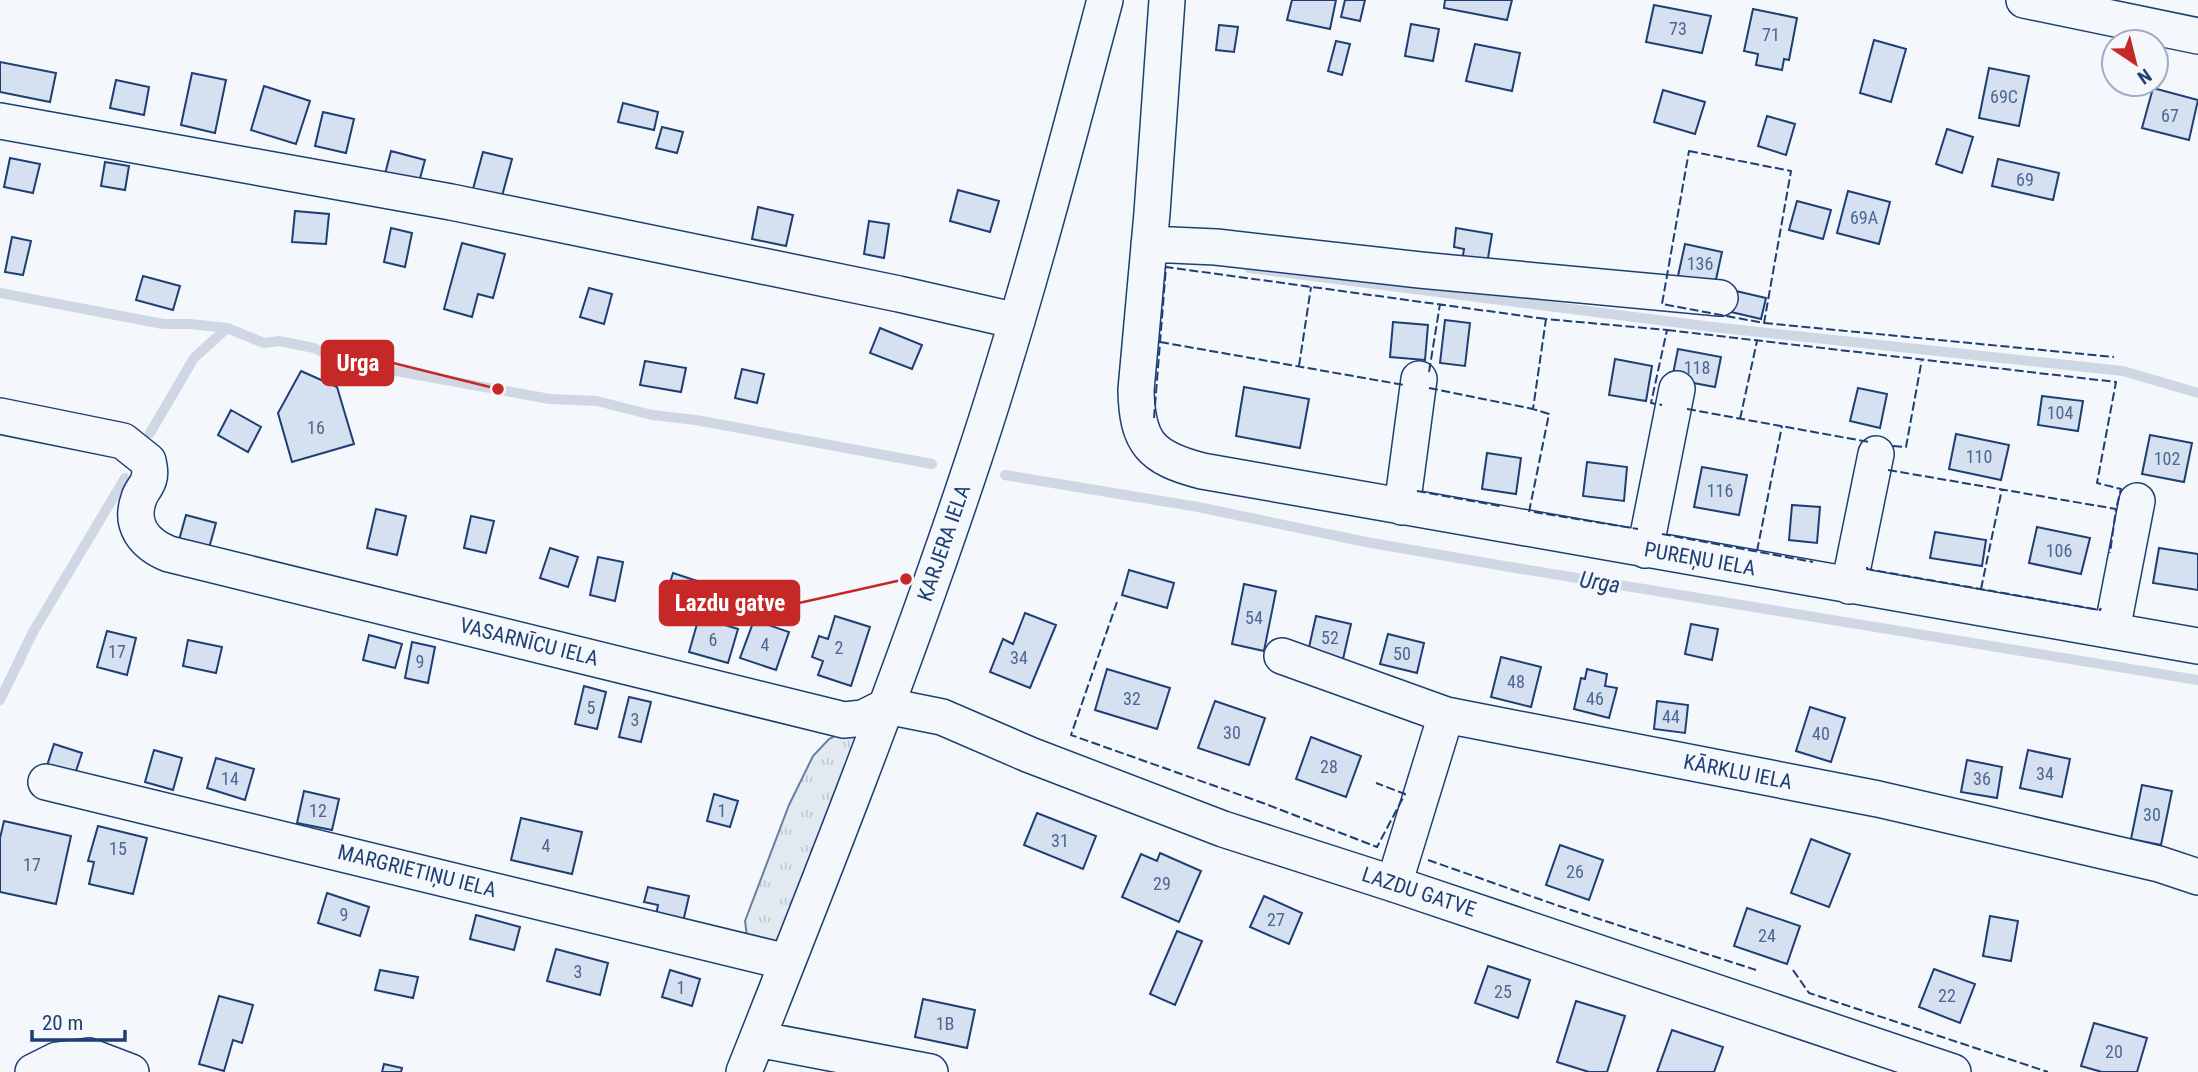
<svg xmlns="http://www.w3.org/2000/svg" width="2198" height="1072" font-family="'Roboto Condensed',sans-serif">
  <defs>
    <pattern id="grass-tufts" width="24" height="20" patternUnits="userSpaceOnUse" patternTransform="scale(1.75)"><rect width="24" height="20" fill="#e3e9f0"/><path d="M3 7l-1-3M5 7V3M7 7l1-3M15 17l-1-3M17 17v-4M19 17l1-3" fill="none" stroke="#c2c9d1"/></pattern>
  </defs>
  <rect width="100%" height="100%" fill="#f4f7fb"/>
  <path fill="url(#grass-tufts)" stroke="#687fa3" stroke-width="2" d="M 844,731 L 855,735 L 857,742 L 785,928 L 776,942 L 747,936 L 745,921 L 789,805 L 813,756 L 829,739 Z"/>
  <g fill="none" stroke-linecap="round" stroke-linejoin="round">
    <path stroke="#cfd7e4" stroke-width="10" d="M 1249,268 L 1713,327 L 2123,371 L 2198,393
      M 0,293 L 163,324 L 190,324 L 227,328 L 264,343 L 279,341 L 314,348 L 341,361 L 550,399 L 597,401 L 652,415 L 696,420 L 932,464
      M 150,433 L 194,358 L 227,328
      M 1005,475 L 1198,507 L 1366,542 L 1510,567 L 2198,680
      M 0,700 L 33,632 L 125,478"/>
  </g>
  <path fill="#d5e0f0" stroke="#1d3f73" stroke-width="2" d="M 1292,0 L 1336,0 L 1330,29 L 1287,20 Z
    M 1345,0 L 1365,0 L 1360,21 L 1341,17 Z
    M 1445,0 L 1512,0 L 1507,20 L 1444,8 Z
    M 1654,5 L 1711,16 L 1702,53 L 1646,42 Z
    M 1753,9 L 1797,18 L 1789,60 L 1784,59 L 1782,70 L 1756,65 L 1758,54 L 1744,51 Z
    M 1411,24 L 1439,29 L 1433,61 L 1405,56 Z
    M 1219,25 L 1238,27 L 1234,52 L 1216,50 Z
    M 1874,40 L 1906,49 L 1891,102 L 1860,93 Z
    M 1336,41 L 1350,44 L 1342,75 L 1328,71 Z
    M 1475,44 L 1520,53 L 1512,91 L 1466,81 Z
    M 0,62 L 56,73 L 50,102 L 0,92 Z
    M 1989,68 L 2029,76 L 2019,126 L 1979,118 Z
    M 192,73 L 226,80 L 215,133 L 181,125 Z
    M 116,80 L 149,87 L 144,115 L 110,108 Z
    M 264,86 L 310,101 L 296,144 L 251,130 Z
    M 2153,88 L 2198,100 L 2189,140 L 2142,128 Z
    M 1663,90 L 1705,102 L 1695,134 L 1654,122 Z
    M 623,103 L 658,112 L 654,130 L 618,122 Z
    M 323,112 L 354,119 L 346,153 L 315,146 Z
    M 1767,116 L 1795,124 L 1786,155 L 1758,146 Z
    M 662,127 L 683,132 L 677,153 L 656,148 Z
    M 1947,129 L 1973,137 L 1962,173 L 1936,164 Z
    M 391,151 L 425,160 L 419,182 L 385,174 Z
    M 483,152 L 512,159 L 502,196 L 473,189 Z
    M 10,158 L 40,164 L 33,193 L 4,187 Z
    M 1998,159 L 2059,173 L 2053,200 L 1992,186 Z
    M 105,162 L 129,166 L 125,190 L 101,186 Z
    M 958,190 L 999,201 L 990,232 L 950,221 Z
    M 1848,191 L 1890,202 L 1879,244 L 1837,233 Z
    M 1797,201 L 1831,210 L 1823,239 L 1789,230 Z
    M 758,207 L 793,215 L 786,246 L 752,239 Z
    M 295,211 L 329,214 L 326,244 L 292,242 Z
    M 869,221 L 889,224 L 884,258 L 864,254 Z
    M 391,228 L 412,233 L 405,267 L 384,262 Z
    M 1456,228 L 1492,234 L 1487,264 L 1462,261 L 1464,249 L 1454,247 Z
    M 12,237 L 31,241 L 23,275 L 5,272 Z
    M 462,243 L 505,254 L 493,298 L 478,294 L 472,317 L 444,309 Z
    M 1685,244 L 1722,252 L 1715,284 L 1678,276 Z
    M 143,276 L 180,286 L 173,310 L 136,300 Z
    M 589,288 L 612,294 L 604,324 L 580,317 Z
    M 1736,291 L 1766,298 L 1761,319 L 1731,312 Z
    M 1445,320 L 1470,323 L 1465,366 L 1440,363 Z
    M 1393,322 L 1428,325 L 1425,360 L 1390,357 Z
    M 880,328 L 922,345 L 912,369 L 870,353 Z
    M 1678,349 L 1721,357 L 1715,387 L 1672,379 Z
    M 1615,359 L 1652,366 L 1646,401 L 1609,395 Z
    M 645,361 L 686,368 L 681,392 L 640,385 Z
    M 742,369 L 764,374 L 757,403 L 735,398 Z
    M 301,371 L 337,387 L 354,444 L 292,462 L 278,413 Z
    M 1244,387 L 1309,399 L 1300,448 L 1236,436 Z
    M 1858,388 L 1887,394 L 1880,428 L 1850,421 Z
    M 2042,396 L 2083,401 L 2078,431 L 2038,425 Z
    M 231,410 L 261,427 L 248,452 L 218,435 Z
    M 1956,434 L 2009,445 L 2001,480 L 1949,469 Z
    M 2150,435 L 2192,443 L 2184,482 L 2142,474 Z
    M 1487,453 L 1521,458 L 1516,494 L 1482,489 Z
    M 1587,462 L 1627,467 L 1624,501 L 1583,496 Z
    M 1702,467 L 1747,475 L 1739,515 L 1694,507 Z
    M 1792,505 L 1820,507 L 1817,543 L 1789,540 Z
    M 376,509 L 406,516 L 397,555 L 367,548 Z
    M 186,515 L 216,523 L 209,548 L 179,540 Z
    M 471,516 L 494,521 L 486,553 L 464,548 Z
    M 2037,527 L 2090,538 L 2081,574 L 2029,563 Z
    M 1935,532 L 1986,540 L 1982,566 L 1930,558 Z
    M 550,548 L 578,557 L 568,587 L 540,578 Z
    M 2159,548 L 2198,554 L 2198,590 L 2153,583 Z
    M 598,557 L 623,562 L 615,601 L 590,595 Z
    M 1129,570 L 1174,583 L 1167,608 L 1122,595 Z
    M 673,573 L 697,581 L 685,619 L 661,612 Z
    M 1244,584 L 1276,591 L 1264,651 L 1232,644 Z
    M 1025,613 L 1056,625 L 1030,688 L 990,672 L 1003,639 L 1013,644 Z
    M 835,616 L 870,627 L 851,686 L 818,675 L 823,661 L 812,657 L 819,636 L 828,639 Z
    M 1316,616 L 1351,624 L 1343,659 L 1308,652 Z
    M 699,617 L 738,629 L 728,663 L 689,652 Z
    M 754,620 L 789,632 L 776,670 L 740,658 Z
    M 1691,624 L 1718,629 L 1712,660 L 1685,654 Z
    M 107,631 L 136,638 L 127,675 L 97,667 Z
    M 1388,634 L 1424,643 L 1417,673 L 1380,664 Z
    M 369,635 L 402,644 L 395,668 L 363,660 Z
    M 188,640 L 222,647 L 216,673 L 183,666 Z
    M 412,642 L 435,647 L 428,683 L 405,678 Z
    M 1501,657 L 1541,667 L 1531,707 L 1491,697 Z
    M 1107,669 L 1170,688 L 1157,729 L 1095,710 Z
    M 1587,669 L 1607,674 L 1605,686 L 1617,688 L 1609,718 L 1574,709 L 1581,678 L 1585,679 Z
    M 584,686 L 606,692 L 597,729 L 575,724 Z
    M 629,697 L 651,702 L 641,742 L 619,737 Z
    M 1215,701 L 1265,718 L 1249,765 L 1198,748 Z
    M 1657,701 L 1688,705 L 1685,733 L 1654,729 Z
    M 1810,707 L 1845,718 L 1831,762 L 1796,751 Z
    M 1311,737 L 1361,756 L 1346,797 L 1296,779 Z
    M 54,744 L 82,753 L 73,780 L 45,772 Z
    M 154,750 L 182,758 L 173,790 L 145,782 Z
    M 2028,750 L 2070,759 L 2062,797 L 2020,788 Z
    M 216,758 L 254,769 L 245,800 L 207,788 Z
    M 1967,760 L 2002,767 L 1997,798 L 1961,792 Z
    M 2142,785 L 2172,791 L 2161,845 L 2131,839 Z
    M 304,791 L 339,799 L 332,830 L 297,823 Z
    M 714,794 L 738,801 L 730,827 L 707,821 Z
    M 1037,813 L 1096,836 L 1083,869 L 1024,845 Z
    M 521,818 L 582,832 L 572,874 L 511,860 Z
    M 4,821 L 71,836 L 56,904 L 0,892 L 0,838 Z
    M 98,826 L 147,838 L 133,894 L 89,884 L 94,862 L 88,861 Z
    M 1811,839 L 1850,854 L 1829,907 L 1791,893 Z
    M 1560,845 L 1603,860 L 1589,900 L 1546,885 Z
    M 1160,853 L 1201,871 L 1179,922 L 1122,897 L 1141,854 L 1157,861 Z
    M 648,887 L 689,896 L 683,922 L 656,916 L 658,905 L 644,902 Z
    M 327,893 L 369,907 L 360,936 L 318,923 Z
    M 1264,896 L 1302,913 L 1289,944 L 1250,927 Z
    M 1747,908 L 1800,926 L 1787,964 L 1734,946 Z
    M 476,915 L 520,927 L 514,950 L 470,939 Z
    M 1990,916 L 2018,921 L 2011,961 L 1983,956 Z
    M 1177,931 L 1202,941 L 1175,1005 L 1150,994 Z
    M 556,949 L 608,963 L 600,995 L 547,981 Z
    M 1488,966 L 1530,980 L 1518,1018 L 1475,1003 Z
    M 1934,969 L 1975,984 L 1960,1023 L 1919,1007 Z
    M 380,970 L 418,977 L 413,998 L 375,990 Z
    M 670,970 L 700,979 L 692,1006 L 662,997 Z
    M 219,996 L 253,1005 L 242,1043 L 233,1040 L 224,1071 L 199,1064 Z
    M 923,999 L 975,1010 L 967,1048 L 915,1037 Z
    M 1576,1001 L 1625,1016 L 1607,1072 L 1589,1072 L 1557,1062 Z
    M 2094,1023 L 2147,1038 L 2137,1072 L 2102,1072 L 2081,1066 Z
    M 1672,1030 L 1723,1047 L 1714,1072 L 1657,1072 Z
    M 384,1064 L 402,1068 L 401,1072 L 382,1072 Z"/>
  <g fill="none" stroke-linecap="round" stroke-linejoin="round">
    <g stroke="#1d3f73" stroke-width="38">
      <path id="minor" d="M 1167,0 L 1152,213 L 1136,390 C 1137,443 1151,458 1202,471 L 2198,646
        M 2024,0 L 2198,36
        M 0,121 L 451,202 L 899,294 L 1017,321
        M 1149,244 L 1216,247 L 1420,270 L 1720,298
        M 0,416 L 123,441 L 148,461 C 149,466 151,473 149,478 C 148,485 141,491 139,498 C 129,525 144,544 169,554 L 844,720 L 863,718 L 887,706
        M 1402,507 L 1419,379
        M 1645,550 L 1677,389
        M 1849,586 L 1876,454
        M 2112,630 L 2137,501
        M 1282,656 L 1446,715 L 1878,799 L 2159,864 L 2198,877
        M 887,706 L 942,717 L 1030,755 L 1223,829 L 1394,884 L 1953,1072
        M 46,782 L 787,962
        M 1394,884 L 1446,715
        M 757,1039 L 930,1072
        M 33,1072 L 57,1060 L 89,1056 L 131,1072
        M 744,1072 C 823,873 902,674 970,470 C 1022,315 1063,158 1105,0"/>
    </g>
    <use href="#minor" stroke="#f4f7fb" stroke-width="35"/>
    <path stroke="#1d3f73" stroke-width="2" stroke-dasharray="9 3.5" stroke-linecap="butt" d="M 1689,151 L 1791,171 L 1764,323 L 1662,304 Z
      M 1764,323 L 2114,357
      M 1667,330 L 2116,382 L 2097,483 L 2121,489 L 2116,509
      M 1160,342 L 1404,385
      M 1299,366 L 1311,287
      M 1429,372 L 1440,304
      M 1429,388 L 1533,409
      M 1687,409 L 1869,442
      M 1154,418 L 1166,267 L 1546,319
      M 1740,419 L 1757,341
      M 1893,446 L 1906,447 L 1922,359
      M 1888,470 L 2116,509 L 2110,553
      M 1417,491 L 1500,506
      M 1529,512 L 1549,414 L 1533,409 L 1546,319 L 1667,330 L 1651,403 L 1662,405
      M 1534,512 L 1638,529
      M 1662,534 L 1813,562
      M 1757,551 L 1782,426
      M 1867,567 L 1867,569 L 2100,610 L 2101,608
      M 1981,589 L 2002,489
      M 1117,602 L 1071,735 L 1263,803 L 1377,847 L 1405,794 L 1376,783
      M 1428,860 L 1559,906 L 1756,970
      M 1793,970 L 1809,993 L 2048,1072"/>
  </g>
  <g text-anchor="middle" stroke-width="5" stroke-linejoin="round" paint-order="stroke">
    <g font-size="18" fill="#4b6792">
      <text x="1678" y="35">73</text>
      <text x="1771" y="41">71</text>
      <text x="2004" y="103">69C</text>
      <text x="2170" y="122">67</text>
      <text x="2025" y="186">69</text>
      <text x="1864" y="224">69A</text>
      <text x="1700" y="270">136</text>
      <text x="1697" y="374">118</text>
      <text x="2060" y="419">104</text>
      <text x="316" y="434">16</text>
      <text x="1979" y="463">110</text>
      <text x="2167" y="465">102</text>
      <text x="1720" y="497">116</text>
      <text x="2059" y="557">106</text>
      <text x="1254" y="624">54</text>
      <text x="1330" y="644">52</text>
      <text x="713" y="646">6</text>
      <text x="765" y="651">4</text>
      <text x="839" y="654">2</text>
      <text x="117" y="658">17</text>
      <text x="1402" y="660">50</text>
      <text x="1019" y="664">34</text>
      <text x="420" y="668">9</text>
      <text x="1516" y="688">48</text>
      <text x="1132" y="705">32</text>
      <text x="1595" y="705">46</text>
      <text x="591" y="714">5</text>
      <text x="1671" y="723">44</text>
      <text x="635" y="726">3</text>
      <text x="1232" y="739">30</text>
      <text x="1821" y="740">40</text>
      <text x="1329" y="773">28</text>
      <text x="2045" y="780">34</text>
      <text x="230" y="785">14</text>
      <text x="1982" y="785">36</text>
      <text x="318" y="817">12</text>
      <text x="722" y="817">1</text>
      <text x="2152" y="821">30</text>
      <text x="1060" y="847">31</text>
      <text x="546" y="852">4</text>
      <text x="118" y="855">15</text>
      <text x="32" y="871">17</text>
      <text x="1575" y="878">26</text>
      <text x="1162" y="890">29</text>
      <text x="344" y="921">9</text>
      <text x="1276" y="926">27</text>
      <text x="1767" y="942">24</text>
      <text x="578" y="978">3</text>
      <text x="681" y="994">1</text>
      <text x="1503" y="998">25</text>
      <text x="1947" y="1002">22</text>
      <text x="945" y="1030">1B</text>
      <text x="2114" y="1058">20</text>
    </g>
    <g font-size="21" fill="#1d3f73" stroke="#f4f7fb">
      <text transform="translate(944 543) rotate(-71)" y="7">KARJERA IELA</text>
      <text transform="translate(1700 559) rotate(10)" y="7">PUREŅU IELA</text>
      <text transform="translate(529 642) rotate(14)" y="7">VASARNĪCU IELA</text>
      <text transform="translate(1738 772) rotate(11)" y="7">KĀRKLU IELA</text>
      <text transform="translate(417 871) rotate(14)" y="7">MARGRIETIŅU IELA</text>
      <text transform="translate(1419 892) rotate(18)" y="7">LAZDU GATVE</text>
    </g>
    <g font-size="23" font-style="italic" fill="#1d3f73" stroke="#f4f7fb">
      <text transform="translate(1600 582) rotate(9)" y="8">Urga</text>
    </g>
  </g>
  <path fill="none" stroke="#c62828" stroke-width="2.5" d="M498 389L393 363M906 579L799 603"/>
  <g fill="#c62828" stroke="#f4f7fb" stroke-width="2.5">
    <circle cx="498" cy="389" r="7"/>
    <circle cx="906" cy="579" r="7"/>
  </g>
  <g fill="#c62828" stroke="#c62828" stroke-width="2.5">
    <rect x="322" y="341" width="71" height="44" rx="7"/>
    <rect x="660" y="581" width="139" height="44" rx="7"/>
  </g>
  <g font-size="23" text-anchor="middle" font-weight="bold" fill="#fff">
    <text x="358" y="371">Urga</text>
    <text x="730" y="611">Lazdu gatve</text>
  </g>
  <g transform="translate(2135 63) rotate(145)"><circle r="33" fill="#f4f7fb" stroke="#9eadc5" stroke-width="2"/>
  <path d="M0-5L12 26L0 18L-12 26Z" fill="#c62828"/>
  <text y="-10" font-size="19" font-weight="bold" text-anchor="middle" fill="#1d3f73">N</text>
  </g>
  <path d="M32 1030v10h93v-10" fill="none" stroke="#1d3f73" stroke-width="3.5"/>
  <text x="42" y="1030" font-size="21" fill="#1d3f73" stroke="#f4f7fb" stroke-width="5" paint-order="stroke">20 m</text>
</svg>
